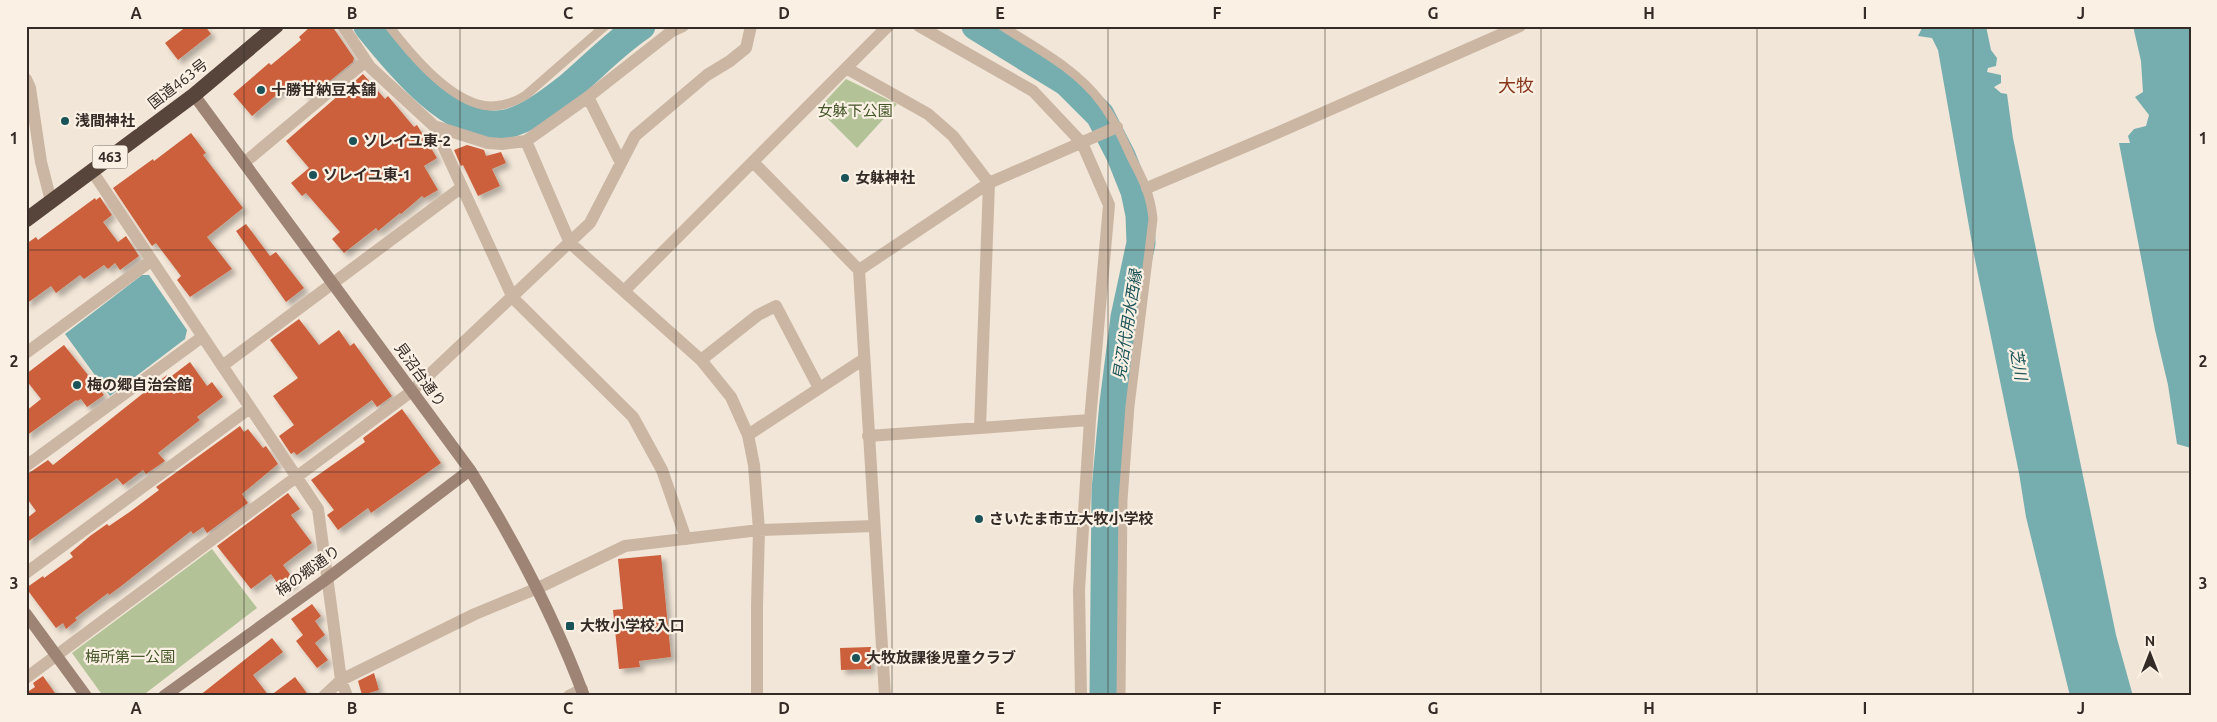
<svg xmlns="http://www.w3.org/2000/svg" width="2217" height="722" font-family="Ubuntu,'Noto Sans JP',sans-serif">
  <defs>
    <filter id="shadow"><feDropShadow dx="4.5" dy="4.5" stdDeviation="2.5" flood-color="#0004"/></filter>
  </defs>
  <rect width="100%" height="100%" fill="#f2e6d8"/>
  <path fill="#b3c297" d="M 846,79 L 897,104 L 857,148 L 818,109 Z
    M 212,549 L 257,608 L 142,696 L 103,696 L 72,653 Z"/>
  <path fill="#76aeb0" d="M 1923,26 L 1986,26 L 1991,50 L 1997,58 L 1996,66 L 1988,68 L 1987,72 L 2001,75 L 2001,83 L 1994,87 L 2001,93 L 2007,94 L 2013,138 L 2116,635 L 2133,696 L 2070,696 L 2026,517 L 2019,473 L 1974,255 L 1938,50 L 1932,38 L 1918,36 Z
    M 2133,26 L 2191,26 L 2191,448 L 2177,444 L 2168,385 L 2155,330 L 2119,143 L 2130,143 L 2128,136 L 2134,129 L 2146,126 L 2149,115 L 2135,97 L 2143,92 L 2141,61 Z
    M 142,275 L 149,275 L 187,330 L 185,339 L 110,396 L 65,334 Z"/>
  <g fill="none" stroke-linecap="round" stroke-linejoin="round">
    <path stroke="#76aeb0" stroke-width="29" d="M 368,26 C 396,61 455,135 506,124 C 528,119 550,102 568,88 C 593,67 614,44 641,26
      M 976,26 L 1067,82 L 1100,115 L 1121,156 L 1135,191 L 1140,215 L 1141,243 L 1125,317 L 1114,403 L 1106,490 L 1104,696"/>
  </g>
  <path fill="#cc603c" filter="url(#shadow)" d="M 187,26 L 205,26 L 211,34 L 178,60 L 165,43 Z
    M 311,26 L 332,26 L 354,58 L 353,62 L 309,98 L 293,81 L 252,116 L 233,94 L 269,63 L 271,65 L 301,40 L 299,37 Z
    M 363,74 L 385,99 L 388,96 L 414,127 L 417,125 L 437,158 L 424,166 L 438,190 L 424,198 L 422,196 L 401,214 L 400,213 L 378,231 L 376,228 L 344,253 L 332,239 L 340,232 L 306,193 L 302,196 L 291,183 L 309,168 L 286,141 Z
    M 191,133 L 206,153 L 203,155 L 243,208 L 207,237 L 232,269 L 190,297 L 177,280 L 181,276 L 156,243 L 152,246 L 113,188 L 153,159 L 154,161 Z
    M 467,145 L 484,150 L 486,156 L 501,152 L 506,163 L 492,169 L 500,186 L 478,196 L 463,165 L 461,166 L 454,150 Z
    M 100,197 L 112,215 L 103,222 L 118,242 L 126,236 L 139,256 L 120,270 L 115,263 L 108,269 L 104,265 L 84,279 L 80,275 L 56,293 L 51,286 L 26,304 L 26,244 L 36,237 L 38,240 L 95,198 L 96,200 Z
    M 246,224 L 270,256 L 276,252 L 304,288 L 286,302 L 236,231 Z
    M 299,319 L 319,345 L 339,330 L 350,346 L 354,343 L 392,396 L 377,407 L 372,400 L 297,455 L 294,452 L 291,454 L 279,436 L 294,425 L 273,396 L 298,378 L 270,340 Z
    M 64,345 L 104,395 L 87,407 L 81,399 L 77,401 L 76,400 L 26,436 L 26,411 L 41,399 L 26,380 L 26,374 Z
    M 190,362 L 207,386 L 212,382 L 223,397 L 197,417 L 200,420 L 158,453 L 165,461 L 146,474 L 143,470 L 123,485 L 117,478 L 26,543 L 26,519 L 36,511 L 26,497 L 26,475 L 48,460 L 53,465 L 151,387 L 167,375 L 169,378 Z
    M 402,409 L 441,463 L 371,513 L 368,508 L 338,530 L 327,515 L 334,510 L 311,480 L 365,442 L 363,438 Z
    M 240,426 L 244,432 L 248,429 L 263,448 L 266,446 L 278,464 L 242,494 L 248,503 L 207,533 L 203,527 L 193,534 L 191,531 L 120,587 L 109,595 L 108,593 L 75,618 L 77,620 L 66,629 L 63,623 L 56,628 L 26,588 L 43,576 L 44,578 L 73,557 L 70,553 L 90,536 L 107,524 L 109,526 L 131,511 L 159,490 L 156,487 Z
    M 288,493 L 300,509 L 291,515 L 312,543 L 283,565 L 295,581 L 282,590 L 271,574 L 251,589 L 217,546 Z
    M 661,555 L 671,657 L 639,661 L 640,667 L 619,669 L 613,610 L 623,609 L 618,559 Z
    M 312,604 L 321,616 L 315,621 L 325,635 L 315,643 L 328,660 L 317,668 L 296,641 L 303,635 L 291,619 Z
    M 272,638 L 283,652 L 253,675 L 269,696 L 199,696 Z
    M 871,647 L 871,669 L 841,670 L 840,648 Z
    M 374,673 L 379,690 L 362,695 L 358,681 Z
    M 43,676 L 57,696 L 26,696 L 26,693 L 35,687 L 33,683 Z
    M 295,677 L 309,696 L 270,696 Z"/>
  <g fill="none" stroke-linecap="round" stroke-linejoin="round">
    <path stroke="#cbb6a3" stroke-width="9" d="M 389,26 C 410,53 444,94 478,104 C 494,109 512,104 526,95 L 605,26
      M 1002,26 C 1036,48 1077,69 1101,102 C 1114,119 1123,139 1132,159 C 1143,179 1151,196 1153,219 L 1130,406 L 1123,500 L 1121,696"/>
    <path stroke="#cbb6a3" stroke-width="12" d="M 343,26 L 370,67 L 434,126 L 488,143 L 502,144 L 526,141 L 588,97 L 672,31 L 683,26
      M 919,26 L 1033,91 L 1082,143 L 1109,205 L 1090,420 L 1079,590 L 1081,696
      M 846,68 L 928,114 L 953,136 L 989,183 L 980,428
      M 26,79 L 30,88 L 41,162 L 51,201
      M 588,97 L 621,163
      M 434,126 L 513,298 L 633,417 L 662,470 L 686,539
      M 526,141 L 570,243 L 701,360 L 731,397 L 748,435 L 754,465 L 759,530 L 757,605 L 757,696
      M 753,162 L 859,270 L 885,696
      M 244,163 L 366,61
      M 92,171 L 318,509 L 341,680 L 347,696
      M 1147,188 L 1277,133 L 1520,26
      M 859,270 L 989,183 L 1117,127
      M 624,291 L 888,26
      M 26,353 L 151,261
      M 701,360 L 758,315 L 776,306 L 819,388
      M 222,366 L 462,187
      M 748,435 L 864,359
      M 868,436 L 1090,420
      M 26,466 L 202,337
      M 26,573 L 250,408
      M 26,678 L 412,391 L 590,223 L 635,136 L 707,75 L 730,61 L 746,48 L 751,26
      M 324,696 L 341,680 L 475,614 L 538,588 L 625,546 L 759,530 L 874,526
      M 569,696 L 582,689"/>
    <path stroke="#9e8475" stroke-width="12" d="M 194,95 L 470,470 C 515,542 554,616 584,696
      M 26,614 L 86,696
      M 164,696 L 328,578 L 470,470"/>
    <path stroke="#57453c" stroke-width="15" d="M 26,220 L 194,95 L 276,26"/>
  </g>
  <path fill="none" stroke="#352b26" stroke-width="1" stroke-opacity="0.55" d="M 244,26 L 244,696M 460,26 L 460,696M 676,26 L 676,696M 892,26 L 892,696M 1108,26 L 1108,696M 1325,26 L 1325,696M 1541,26 L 1541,696M 1757,26 L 1757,696M 1973,26 L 1973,696M 26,250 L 2191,250M 26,472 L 2191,472"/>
  <g fill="#1a5458" stroke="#faf0e4" stroke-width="2">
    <circle cx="261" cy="90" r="5"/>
    <circle cx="65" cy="121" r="5"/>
    <circle cx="353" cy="141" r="5"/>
    <circle cx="313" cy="175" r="5"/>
    <circle cx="845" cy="178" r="5"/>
    <circle cx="77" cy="385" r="5"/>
    <circle cx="979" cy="519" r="5"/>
    <rect x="565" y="621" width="10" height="10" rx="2.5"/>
    <circle cx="856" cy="658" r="5"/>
  </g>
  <g text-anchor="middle" stroke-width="4.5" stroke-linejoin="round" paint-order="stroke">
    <rect fill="#faf0e4" stroke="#70665f" stroke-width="1" x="92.5" y="145.5" width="35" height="23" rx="4"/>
    <g font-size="14" font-weight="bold" fill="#352b26">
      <text x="110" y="162">463</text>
    </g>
    <g font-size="15" fill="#352b26" stroke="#faf0e4">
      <text transform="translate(178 84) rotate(-38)" y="5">国道463号</text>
      <text transform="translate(420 375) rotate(54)" y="5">見沼台通り</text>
      <text transform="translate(308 571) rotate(-36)" y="5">梅の郷通り</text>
    </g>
    <g font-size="15" font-weight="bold" fill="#352b26" stroke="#faf0e4" text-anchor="start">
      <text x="271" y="95">十勝甘納豆本舗</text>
      <text x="75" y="126">浅間神社</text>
      <text x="363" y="146">ソレイユ東-2</text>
      <text x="323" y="180">ソレイユ東-1</text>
      <text x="855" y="183">女躰神社</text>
      <text x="87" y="390">梅の郷自治会館</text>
      <text x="989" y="524">さいたま市立大牧小学校</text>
      <text x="580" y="631">大牧小学校入口</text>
      <text x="866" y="663">大牧放課後児童クラブ</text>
    </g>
    <g font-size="15" fill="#445528" stroke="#faf0e4">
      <text x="855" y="116">女躰下公園</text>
      <text x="130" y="662">梅所第一公園</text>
    </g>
    <g font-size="16" font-style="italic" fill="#1a5458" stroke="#faf0e4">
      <text transform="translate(1127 325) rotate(-81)" y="6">見沼代用水西縁</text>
      <text transform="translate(2019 364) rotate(80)" y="6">芝川</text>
    </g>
    <g font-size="18" fill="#88361b" stroke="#faf0e4">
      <text x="1516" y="92">大牧</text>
    </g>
  </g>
  <rect width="2217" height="722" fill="none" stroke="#faf0e4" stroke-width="55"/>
  <g transform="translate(2150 654)" stroke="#faf0e4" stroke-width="4" paint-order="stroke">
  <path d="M0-4L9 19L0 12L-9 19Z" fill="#352b26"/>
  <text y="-8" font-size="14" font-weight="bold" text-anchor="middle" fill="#352b26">N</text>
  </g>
  <rect x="28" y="28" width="2162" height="666" fill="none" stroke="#352b26" stroke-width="2"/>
  <g font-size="16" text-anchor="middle" font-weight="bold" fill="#352b26">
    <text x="136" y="19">A</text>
    <text x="352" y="19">B</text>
    <text x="568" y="19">C</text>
    <text x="784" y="19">D</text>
    <text x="1000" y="19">E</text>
    <text x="1217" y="19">F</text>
    <text x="1433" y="19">G</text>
    <text x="1649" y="19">H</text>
    <text x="1865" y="19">I</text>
    <text x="2081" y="19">J</text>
    <text x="14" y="144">1</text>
    <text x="2203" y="144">1</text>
    <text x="14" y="367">2</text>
    <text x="2203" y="367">2</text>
    <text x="14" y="589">3</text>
    <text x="2203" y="589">3</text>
    <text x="136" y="714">A</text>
    <text x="352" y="714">B</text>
    <text x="568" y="714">C</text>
    <text x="784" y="714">D</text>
    <text x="1000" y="714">E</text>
    <text x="1217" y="714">F</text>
    <text x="1433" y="714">G</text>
    <text x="1649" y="714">H</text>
    <text x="1865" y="714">I</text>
    <text x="2081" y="714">J</text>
  </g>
</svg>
